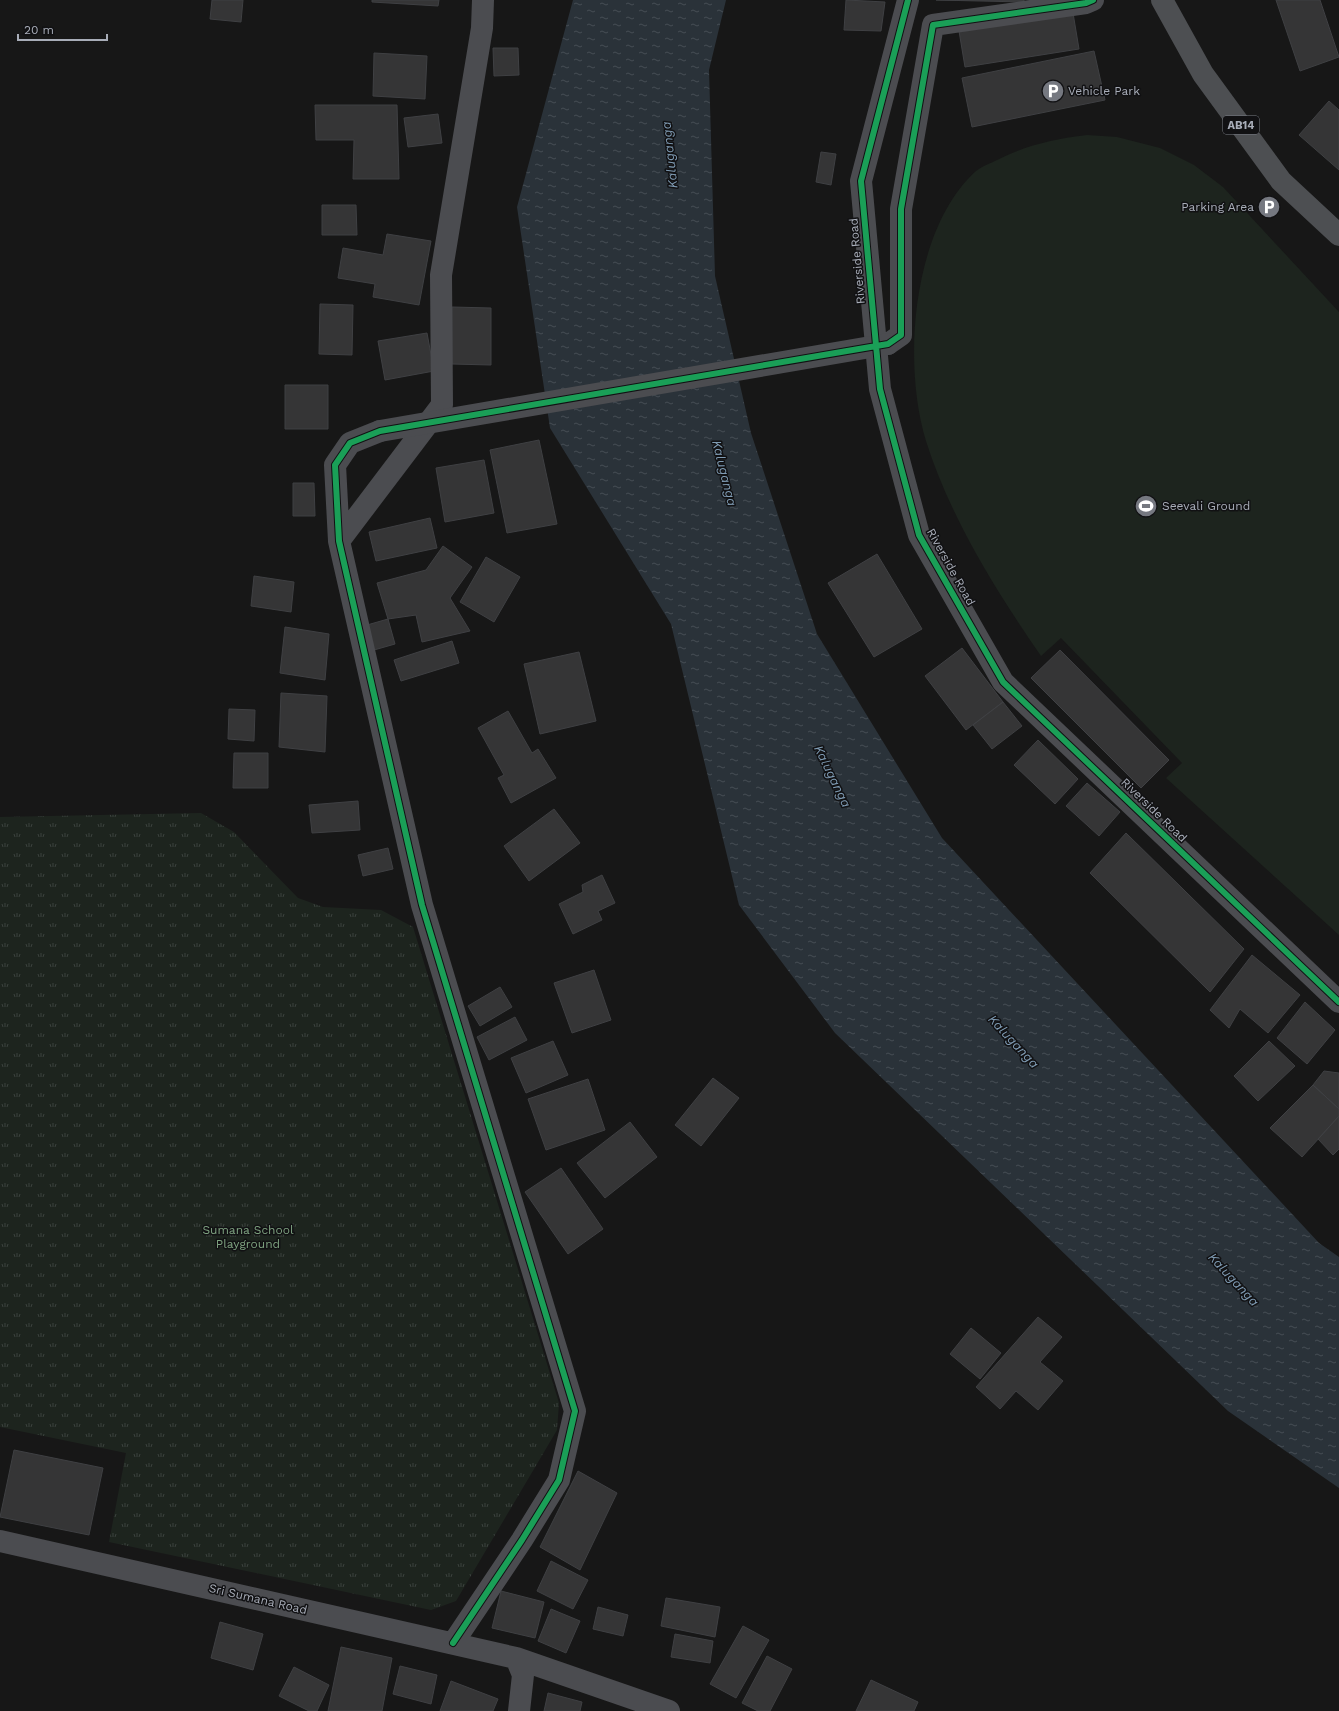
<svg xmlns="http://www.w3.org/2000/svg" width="1339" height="1711" font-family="'Work Sans',sans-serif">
  <defs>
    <pattern id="grass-tufts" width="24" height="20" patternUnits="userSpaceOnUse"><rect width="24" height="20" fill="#1d241e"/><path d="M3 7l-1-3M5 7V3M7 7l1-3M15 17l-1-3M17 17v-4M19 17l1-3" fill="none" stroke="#3b413d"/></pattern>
    <pattern id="water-ripples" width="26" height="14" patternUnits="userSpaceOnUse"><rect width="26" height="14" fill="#2a3239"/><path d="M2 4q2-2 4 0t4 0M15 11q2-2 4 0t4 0" fill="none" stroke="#464d54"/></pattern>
  </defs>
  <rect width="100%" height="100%" fill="#171717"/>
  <path fill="url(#grass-tufts)" d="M 201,813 L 234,832 L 298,898 L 323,907 L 381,910 L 413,927 L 559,1403 L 557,1430 L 456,1601 L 431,1610 L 109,1542 L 126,1453 L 0,1427 L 0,817 Z"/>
  <path fill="#1d241e" d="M 1087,135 L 1117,137 L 1160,148 L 1194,165 L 1223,187 L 1339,312 L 1339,935 L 1166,778 L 1182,763 L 1061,638 L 1041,656 C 996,591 950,517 926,441 C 902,363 912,229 976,171 C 981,167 988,164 993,162 C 1023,146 1053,139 1087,135 Z"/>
  <path fill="url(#water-ripples)" d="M 573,0 L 726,0 L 709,70 L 715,276 L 751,433 L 817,634 L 942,838 L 1319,1243 L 1339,1257 L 1339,1488 L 1228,1411 L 835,1033 L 739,905 L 671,624 L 550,428 L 517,207 Z"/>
  <path fill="#353536" stroke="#3f4043" d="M 212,0 L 243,0 L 241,22 L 210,19 Z
    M 372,0 L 439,0 L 438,6 L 372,2 Z
    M 846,0 L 885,2 L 881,31 L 844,30 Z
    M 936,0 L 1024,0 L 1024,2 Z
    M 1276,0 L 1320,0 L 1339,57 L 1300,71 Z
    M 1073,13 L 1079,49 L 965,67 L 959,31 Z
    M 493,48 L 518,48 L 519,75 L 494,76 Z
    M 1094,51 L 1105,100 L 972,127 L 962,78 Z
    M 374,53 L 427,56 L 425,99 L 373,96 Z
    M 1329,101 L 1339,110 L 1339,170 L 1299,135 Z
    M 315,105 L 397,105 L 399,179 L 353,179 L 354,140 L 316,140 Z
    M 438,114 L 442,143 L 408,147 L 404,118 Z
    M 821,152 L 836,154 L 831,185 L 816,182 Z
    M 322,205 L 356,205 L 357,235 L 322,235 Z
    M 387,234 L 431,241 L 419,305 L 373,297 L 375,284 L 338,278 L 343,248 L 383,255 Z
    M 320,304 L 353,305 L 352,355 L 319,354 Z
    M 452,307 L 491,308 L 491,365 L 452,364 Z
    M 427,333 L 434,371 L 385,380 L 378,341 Z
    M 285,385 L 328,385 L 328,429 L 285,429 Z
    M 539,440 L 557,524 L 507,533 L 490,450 Z
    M 484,460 L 494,513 L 445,522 L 436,468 Z
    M 293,483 L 314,483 L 315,516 L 293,516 Z
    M 430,518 L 437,548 L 376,561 L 369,532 Z
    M 443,546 L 472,567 L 450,598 L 470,631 L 422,642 L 416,615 L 388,619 L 377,583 L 426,570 Z
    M 877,554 L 922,629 L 874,657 L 828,583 Z
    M 486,557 L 520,577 L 494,622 L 460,602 Z
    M 254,576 L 294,582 L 291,612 L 251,606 Z
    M 388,619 L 395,644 L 374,650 L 367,625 Z
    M 285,627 L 329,634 L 325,680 L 280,673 Z
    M 452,641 L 459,663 L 401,681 L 394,660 Z
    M 962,648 L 1003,702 L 966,730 L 925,676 Z
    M 1060,650 L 1169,760 L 1141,788 L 1031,678 Z
    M 579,652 L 596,721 L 540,734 L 524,664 Z
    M 281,693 L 327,696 L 325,752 L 279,747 Z
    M 1003,702 L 1022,726 L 992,749 L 973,725 Z
    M 229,709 L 255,710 L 254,741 L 228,739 Z
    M 508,711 L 532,753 L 538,749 L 556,778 L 511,803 L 498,778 L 504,775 L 478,728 Z
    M 1038,740 L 1078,779 L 1055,804 L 1014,765 Z
    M 234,753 L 268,753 L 268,788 L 233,788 Z
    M 1087,783 L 1120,812 L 1099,836 L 1066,806 Z
    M 358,801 L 360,830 L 312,833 L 309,805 Z
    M 554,809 L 580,843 L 529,881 L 504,846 Z
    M 1126,833 L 1244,949 L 1210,992 L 1090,873 Z
    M 388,848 L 393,869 L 363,876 L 358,855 Z
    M 602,875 L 615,903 L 598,911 L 602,920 L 573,934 L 559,904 L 583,892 L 582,885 Z
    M 1252,955 L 1300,995 L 1268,1033 L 1240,1009 L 1229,1028 L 1210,1010 Z
    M 594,970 L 611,1020 L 572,1033 L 554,983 Z
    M 500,987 L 512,1007 L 480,1026 L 468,1006 Z
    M 1305,1002 L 1335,1030 L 1307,1064 L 1277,1038 Z
    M 515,1017 L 527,1040 L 489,1060 L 477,1037 Z
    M 553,1041 L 568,1075 L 526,1093 L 511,1058 Z
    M 1269,1041 L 1295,1066 L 1258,1101 L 1234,1076 Z
    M 1324,1071 L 1339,1073 L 1339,1109 L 1313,1085 Z
    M 713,1078 L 739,1098 L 701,1146 L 675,1125 Z
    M 588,1079 L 605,1130 L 546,1150 L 528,1099 Z
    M 1313,1085 L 1339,1109 L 1339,1116 L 1302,1157 L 1270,1128 Z
    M 1339,1116 L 1339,1149 L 1333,1155 L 1318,1139 Z
    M 630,1122 L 657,1157 L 605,1198 L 577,1163 Z
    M 561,1168 L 603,1229 L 568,1254 L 525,1192 Z
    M 1038,1317 L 1062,1337 L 1040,1362 L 1063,1381 L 1038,1410 L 1016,1391 L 1000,1409 L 976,1387 Z
    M 971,1328 L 1001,1353 L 980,1379 L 950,1354 Z
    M 14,1450 L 103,1468 L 89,1535 L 0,1517 Z
    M 578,1471 L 617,1493 L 580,1570 L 540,1547 Z
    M 551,1561 L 588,1580 L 573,1609 L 537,1591 Z
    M 501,1591 L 544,1602 L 535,1638 L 492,1628 Z
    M 666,1598 L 720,1607 L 715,1637 L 661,1626 Z
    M 598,1607 L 628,1615 L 623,1636 L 593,1629 Z
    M 551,1609 L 580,1621 L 566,1653 L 538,1641 Z
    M 220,1622 L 263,1634 L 253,1670 L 211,1658 Z
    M 743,1626 L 769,1640 L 736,1698 L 710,1684 Z
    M 675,1634 L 713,1641 L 710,1663 L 671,1657 Z
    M 341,1647 L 392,1658 L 382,1711 L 328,1711 Z
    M 767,1656 L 792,1669 L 770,1711 L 758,1711 L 742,1703 Z
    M 400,1666 L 437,1675 L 431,1704 L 393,1694 Z
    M 294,1667 L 329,1685 L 317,1711 L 309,1711 L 279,1696 Z
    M 871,1680 L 918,1702 L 914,1711 L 856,1711 Z
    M 451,1681 L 498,1699 L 493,1711 L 440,1711 Z
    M 548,1693 L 582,1702 L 580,1711 L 544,1711 Z"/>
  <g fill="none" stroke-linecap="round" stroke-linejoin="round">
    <path stroke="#4b4c50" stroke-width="22" d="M 908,0 L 861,181 L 880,389 L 919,535 L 1003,682 L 1339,1002
      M 888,344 L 901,335 L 901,209 L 933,25 L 1086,3 L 1093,0
      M 380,431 L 350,443 L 335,465 L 339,541 L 422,905 L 575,1411 L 559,1480 L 522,1540 L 453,1643
      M 339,541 L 442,405 L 441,275 L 482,28 L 483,0
      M 0,1541 L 516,1658 L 669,1711
      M 516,1658 L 523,1675 L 519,1711"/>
    <path stroke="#4d4f52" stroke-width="22" d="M 1162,0 L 1203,74 L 1281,181 L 1339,235"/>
    <path stroke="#4b4c50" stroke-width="22" d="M 380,431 L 888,344"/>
    <g stroke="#111113" stroke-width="8">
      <path id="cycleway" d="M 908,0 L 861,181 L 880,389 L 919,535 L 1003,682 L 1339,1002
        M 453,1643 L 522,1540 L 559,1480 L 575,1411 L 422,905 L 339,541 L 335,465 L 350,443 L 380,431 L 888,344 L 901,335 L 901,209 L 933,25 L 1086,3 L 1093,0"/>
    </g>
    <use href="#cycleway" stroke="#1a9f57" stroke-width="6"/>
  </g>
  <defs>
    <g id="parking-disc" transform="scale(1.15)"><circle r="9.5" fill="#757880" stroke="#111113"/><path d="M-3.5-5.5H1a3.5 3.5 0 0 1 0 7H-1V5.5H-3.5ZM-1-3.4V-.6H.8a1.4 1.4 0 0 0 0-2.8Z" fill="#fff"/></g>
    <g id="stadium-disc" transform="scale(1.15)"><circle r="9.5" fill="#757880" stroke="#111113"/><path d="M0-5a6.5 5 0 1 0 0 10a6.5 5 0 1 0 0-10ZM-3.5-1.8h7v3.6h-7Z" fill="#fff"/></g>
  </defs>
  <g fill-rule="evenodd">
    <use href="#parking-disc" x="1053" y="91"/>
    <use href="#parking-disc" x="1269" y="207"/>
    <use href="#stadium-disc" x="1146" y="506"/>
  </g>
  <g text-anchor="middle" stroke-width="3" stroke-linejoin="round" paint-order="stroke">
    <rect fill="#111113" stroke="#7b7e86" stroke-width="1" x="1223" y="116" width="36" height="18" rx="3"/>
    <g font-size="11" font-weight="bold" fill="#a8adb8">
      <text x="1241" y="129">AB14</text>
    </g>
    <g font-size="12" fill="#a8adb8" stroke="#111113" text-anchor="start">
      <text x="1068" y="95">Vehicle Park</text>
      <text x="1254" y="211" text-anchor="end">Parking Area</text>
      <text x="1162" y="510">Seevali Ground</text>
    </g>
    <g font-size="12" fill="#a8adb8" stroke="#111113">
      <text transform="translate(857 261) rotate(-95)" y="4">Riverside Road</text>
      <text transform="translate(951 567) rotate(61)" y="4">Riverside Road</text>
      <text transform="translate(1154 810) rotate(44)" y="4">Riverside Road</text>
      <text transform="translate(258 1599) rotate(13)" y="4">Sri Sumana Road</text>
    </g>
    <g font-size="12" fill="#7fa381" stroke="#111113">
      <text x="248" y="1234">Sumana School<tspan x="248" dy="14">Playground</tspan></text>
    </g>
    <g font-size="13" font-style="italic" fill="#7f9bb3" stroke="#111113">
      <text transform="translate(669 155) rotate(-96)" y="5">Kaluganga</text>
      <text transform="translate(725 473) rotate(76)" y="5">Kaluganga</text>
      <text transform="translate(833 776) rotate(64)" y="5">Kaluganga</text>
      <text transform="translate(1014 1041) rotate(47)" y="5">Kaluganga</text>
      <text transform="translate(1234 1279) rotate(47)" y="5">Kaluganga</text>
    </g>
  </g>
  <path d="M18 34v6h89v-6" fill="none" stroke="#a8adb8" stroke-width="2"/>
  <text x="24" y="34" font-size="12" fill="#a8adb8" stroke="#111113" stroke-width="3" paint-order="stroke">20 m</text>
</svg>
